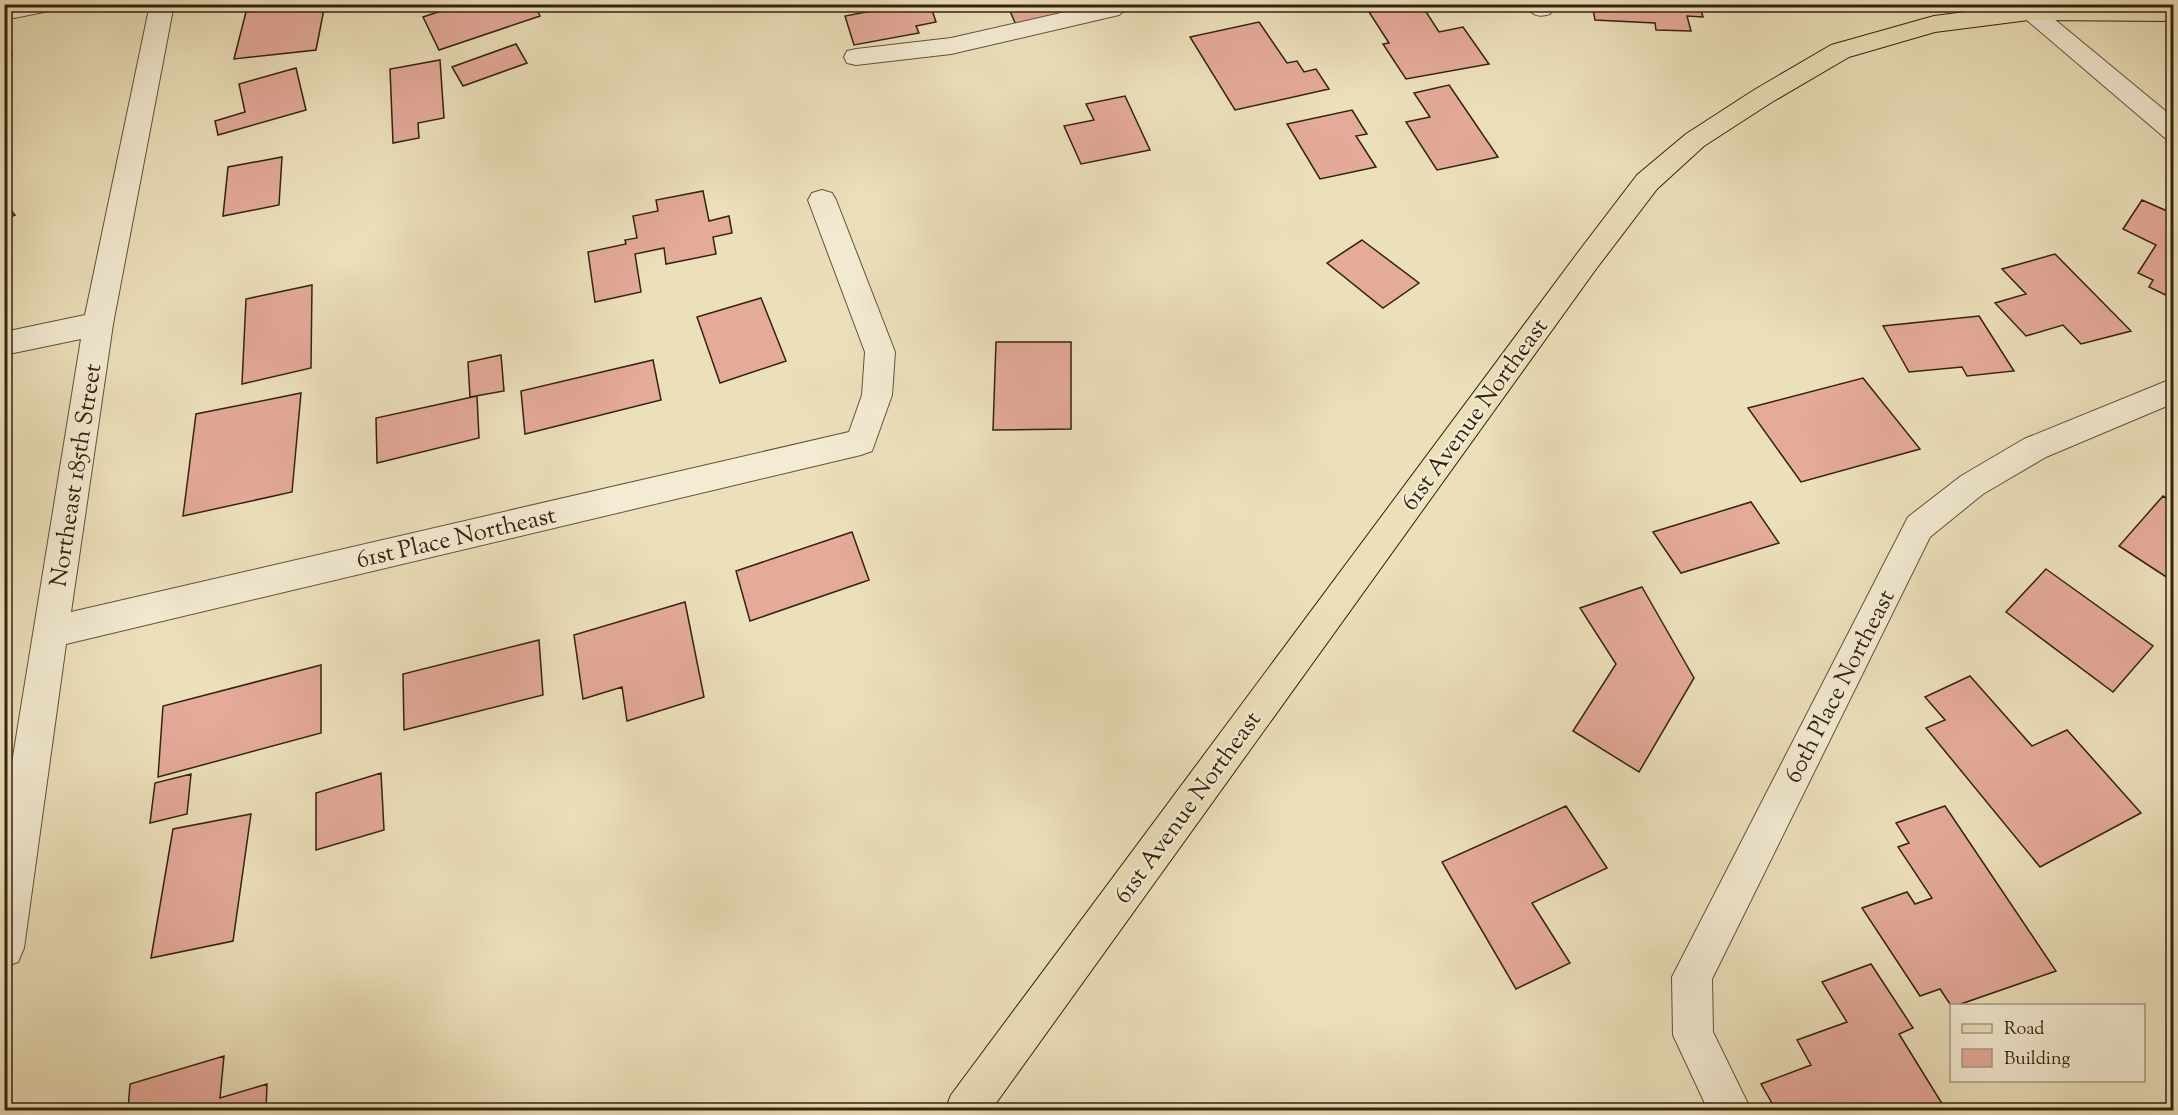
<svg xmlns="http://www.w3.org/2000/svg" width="2178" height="1115" font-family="'Sorts Mill Goudy',serif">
  <rect width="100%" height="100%" fill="#ece0bb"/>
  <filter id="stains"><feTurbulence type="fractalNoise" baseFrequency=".00333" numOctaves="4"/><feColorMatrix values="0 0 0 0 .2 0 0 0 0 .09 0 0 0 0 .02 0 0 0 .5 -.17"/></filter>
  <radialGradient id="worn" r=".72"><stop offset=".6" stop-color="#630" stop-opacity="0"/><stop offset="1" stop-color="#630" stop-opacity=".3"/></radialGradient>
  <path fill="#e4aa9a" stroke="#33230f" stroke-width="1.5" d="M 278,4 L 325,4 L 316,50 L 234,59 L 247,8 Z
    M 462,4 L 534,4 L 540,16 L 439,50 L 423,17 Z
    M 908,4 L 930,4 L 936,22 L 916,26 L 919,33 L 854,45 L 845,16 Z
    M 1007,4 L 1092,4 L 1094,9 L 1016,25 Z
    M 1409,4 L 1421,4 L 1439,32 L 1463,27 L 1489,64 L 1406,79 L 1383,44 L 1389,43 L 1369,12 Z
    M 1592,4 L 1699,4 L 1703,17 L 1687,16 L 1691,31 L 1656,30 L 1655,23 L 1595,20 Z
    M 1259,22 L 1287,63 L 1297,61 L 1304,72 L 1316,69 L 1329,89 L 1235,110 L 1190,37 Z
    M 516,44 L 527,63 L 463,86 L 452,67 Z
    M 12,53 L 4,96 L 4,54 Z
    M 440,60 L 444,118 L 418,123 L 419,138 L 393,143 L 390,69 Z
    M 296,68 L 306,110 L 218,135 L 215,121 L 245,112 L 239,84 Z
    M 1449,85 L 1498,157 L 1437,170 L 1406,122 L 1430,117 L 1414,93 Z
    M 1125,96 L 1150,150 L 1081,164 L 1064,126 L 1094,120 L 1086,104 Z
    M 1352,110 L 1367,134 L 1356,136 L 1376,167 L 1320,179 L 1287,124 Z
    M 282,157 L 279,205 L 223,216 L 228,167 Z
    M 703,191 L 709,221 L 729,216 L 732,233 L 713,237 L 716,254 L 666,264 L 664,248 L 635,254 L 641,292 L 595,302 L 588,252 L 626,244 L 625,240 L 637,238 L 633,216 L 658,211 L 656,200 Z
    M 2142,200 L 2174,214 L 2174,299 L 2149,287 L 2153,280 L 2138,273 L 2156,245 L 2123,229 Z
    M 4,203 L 15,215 L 4,220 Z
    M 1362,240 L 1419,283 L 1383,308 L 1327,263 Z
    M 2055,254 L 2131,331 L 2081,344 L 2063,325 L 2026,336 L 1995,303 L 2026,294 L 2002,269 Z
    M 312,285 L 311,368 L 242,384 L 246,299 Z
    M 761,298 L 786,361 L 720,383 L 697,317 Z
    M 1979,316 L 2014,371 L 1967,376 L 1962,367 L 1909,372 L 1883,326 Z
    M 996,342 L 1071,342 L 1071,429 L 993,430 Z
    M 501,355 L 504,391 L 470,397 L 468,362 Z
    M 653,360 L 661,400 L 525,434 L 521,391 Z
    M 1863,378 L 1920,449 L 1801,482 L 1748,408 Z
    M 301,393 L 292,492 L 183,516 L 196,414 Z
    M 477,396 L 479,438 L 377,463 L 376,418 Z
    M 2163,496 L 2174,502 L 2174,582 L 2119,546 Z
    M 1751,502 L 1779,543 L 1681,573 L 1653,532 Z
    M 852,532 L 869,580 L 750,621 L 736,571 Z
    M 2046,569 L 2153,646 L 2113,692 L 2006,612 Z
    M 1642,587 L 1694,678 L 1639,772 L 1573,731 L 1616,664 L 1580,608 Z
    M 685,602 L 704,697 L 627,721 L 622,687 L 583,699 L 574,635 Z
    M 539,640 L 543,695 L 404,730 L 403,674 Z
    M 321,665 L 321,733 L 158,777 L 163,706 Z
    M 1970,676 L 2032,746 L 2067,730 L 2141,813 L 2040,867 L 1926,728 L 1945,720 L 1925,697 Z
    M 381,773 L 384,830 L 316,850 L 316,793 Z
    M 191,774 L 187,814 L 150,823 L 155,783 Z
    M 1566,806 L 1607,868 L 1532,903 L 1570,963 L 1516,989 L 1442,862 Z
    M 1945,806 L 2056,971 L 1952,1007 L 1940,989 L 1920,996 L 1862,908 L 1907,892 L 1915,904 L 1932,898 L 1898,847 L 1909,843 L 1896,823 Z
    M 251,814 L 233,941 L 151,958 L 173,829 Z
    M 1871,964 L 1913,1028 L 1899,1034 L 1946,1110 L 1776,1110 L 1761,1084 L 1811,1065 L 1797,1040 L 1847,1022 L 1822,982 Z
    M 224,1056 L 220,1098 L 267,1084 L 266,1110 L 128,1110 L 130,1084 Z"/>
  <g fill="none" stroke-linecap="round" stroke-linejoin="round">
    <g stroke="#61523a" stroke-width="2">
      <path id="minor" d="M 4,4 L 62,4 L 59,9 L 4,20 Z
        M 150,4 L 174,4 L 113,324 L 71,612 L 849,432 L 862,395 L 865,352 L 808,200 L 812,193 L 822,190 L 832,193 L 836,200 L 895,352 L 892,395 L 872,451 L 861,455 L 66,644 L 24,948 L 18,962 L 4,967 L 4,812 L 81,339 L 4,355 L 4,332 L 85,315 Z
        M 1100,4 L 1132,4 L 1119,15 L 951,54 L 856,65 L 847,63 L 844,57 L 847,51 L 856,49 L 951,38 Z
        M 1525,4 L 1550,4 L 1553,9 L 1550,14 C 1537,18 1532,15 1525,4 Z
        M 2008,4 L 2036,4 L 2174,118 L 2174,141 L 2165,138 Z
        M 2174,378 L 2174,403 L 2046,457 L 1983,494 L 1930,537 L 1712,979 L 1713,1032 L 1751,1110 L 1708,1110 L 1673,1035 L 1672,977 L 1908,517 L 1961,476 L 2024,439 Z"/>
    </g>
    <g stroke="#33230f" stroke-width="2">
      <path id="major" d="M 2028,4 L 2174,5 L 2174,21 L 2029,20 L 1935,32 L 1849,57 L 1772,102 L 1704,146 L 1657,189 L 1596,269 L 991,1110 L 945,1110 L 951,1095 L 1576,255 L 1637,175 L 1686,134 L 1754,90 L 1831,45 L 1934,16 Z"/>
    </g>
    <use href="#minor" fill="#f3ebd3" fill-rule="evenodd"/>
    <use href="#major" fill="#ece0bb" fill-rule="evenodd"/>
  </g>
  <g text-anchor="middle" stroke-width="4.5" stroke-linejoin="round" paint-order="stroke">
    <g font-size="24" fill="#33230f" stroke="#f3ebd3">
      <text transform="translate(1474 414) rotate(-54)" y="8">61st Avenue Northeast</text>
      <text transform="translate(75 475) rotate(-81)" y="8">Northeast 185th Street</text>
      <text transform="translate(456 537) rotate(-13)" y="8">61st Place Northeast</text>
      <text transform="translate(1839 686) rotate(-63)" y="8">60th Place Northeast</text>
      <text transform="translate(1187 807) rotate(-54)" y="8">61st Avenue Northeast</text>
    </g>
  </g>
  <rect width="2178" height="1115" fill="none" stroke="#ece0bb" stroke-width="24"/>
  <rect x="6" y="6" width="2166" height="1103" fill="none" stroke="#33230f" stroke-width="3"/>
  <rect x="12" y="12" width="2154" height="1091" fill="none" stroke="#33230f" stroke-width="1.5"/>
  <rect x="1950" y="1004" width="195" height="78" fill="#f3ebd3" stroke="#a69b85" stroke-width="1.5"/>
  <rect x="1962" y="1024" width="30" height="9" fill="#ece0bb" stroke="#a69b85" stroke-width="1.5"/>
  <text x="2004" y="1034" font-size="18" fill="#33230f">Road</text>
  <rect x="1962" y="1049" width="30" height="18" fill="#e4aa9a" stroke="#a69b85" stroke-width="1.5"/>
  <text x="2004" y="1064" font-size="18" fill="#33230f">Building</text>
  <rect width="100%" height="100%" filter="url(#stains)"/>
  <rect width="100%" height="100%" fill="url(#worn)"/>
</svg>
